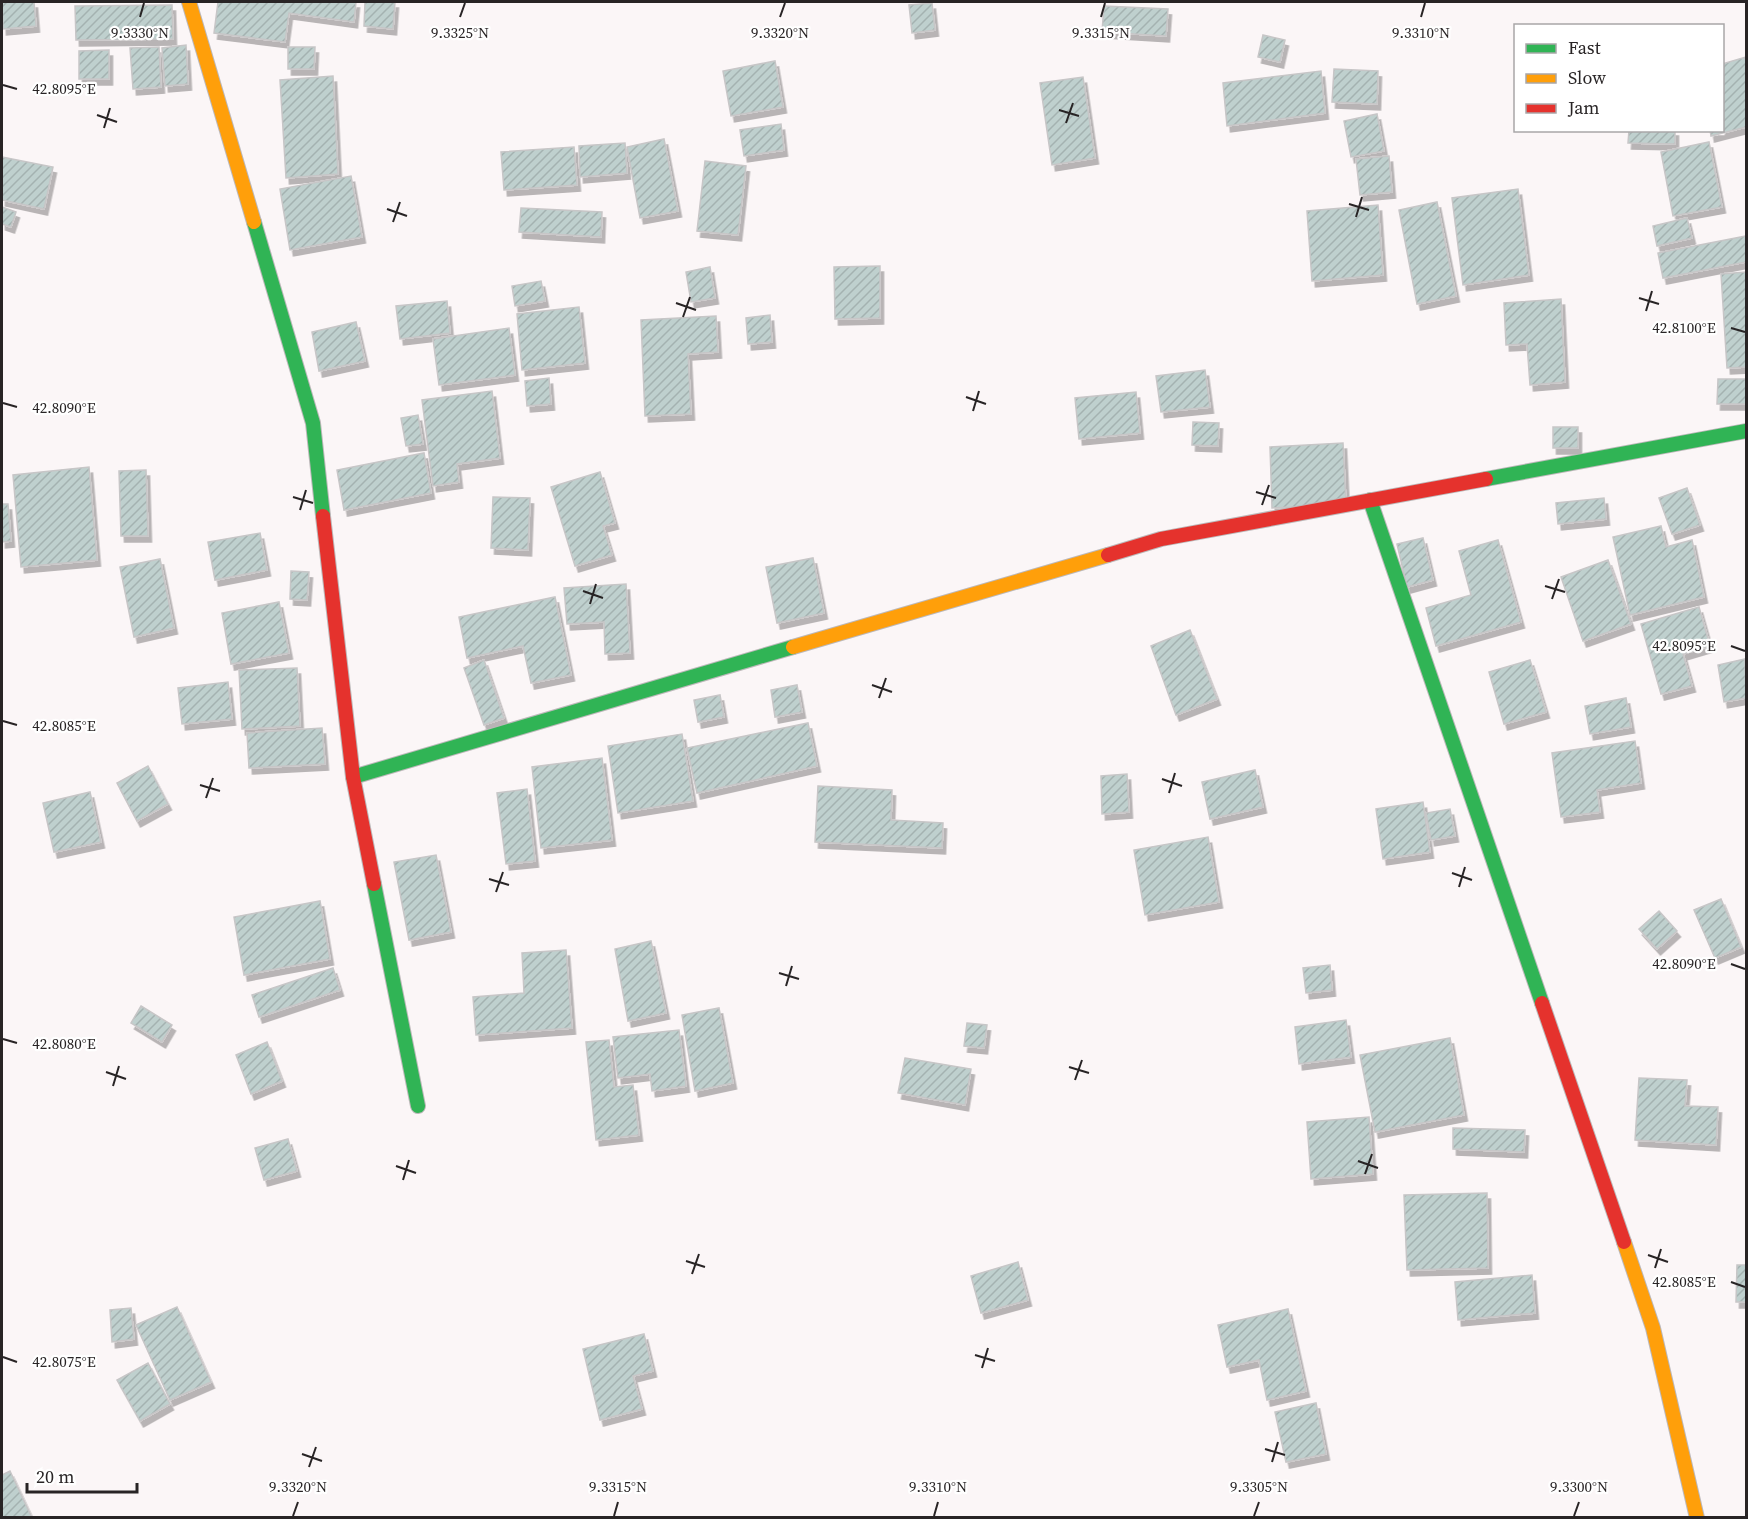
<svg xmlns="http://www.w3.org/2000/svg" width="1748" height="1519" font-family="'Source Serif 4',serif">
  <defs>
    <pattern id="building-hatch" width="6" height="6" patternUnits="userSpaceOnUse" patternTransform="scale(1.5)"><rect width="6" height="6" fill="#bfd0ce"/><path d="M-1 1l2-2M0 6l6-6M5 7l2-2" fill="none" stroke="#a4b2b1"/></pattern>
    <filter id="shadow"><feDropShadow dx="3.5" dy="6" stdDeviation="0" flood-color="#0004"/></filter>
  </defs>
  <rect width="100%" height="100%" fill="#fbf6f7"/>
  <path fill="url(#building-hatch)" stroke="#c7c6c7" stroke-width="1.5" filter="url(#shadow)" d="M 2,2 L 34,2 L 36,26 L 3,29 Z
    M 218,2 L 356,2 L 354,22 L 289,13 L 285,42 L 214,33 Z
    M 365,2 L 395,2 L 393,29 L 364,26 Z
    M 932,3 L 935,30 L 912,33 L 909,5 Z
    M 172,5 L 173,39 L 76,40 L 75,6 Z
    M 1104,6 L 1168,9 L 1166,36 L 1102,32 Z
    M 1263,35 L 1285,40 L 1280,62 L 1258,57 Z
    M 186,45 L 188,84 L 165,86 L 162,48 Z
    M 159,47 L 161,87 L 133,89 L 130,48 Z
    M 288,47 L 315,47 L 314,69 L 288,69 Z
    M 109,50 L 109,79 L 79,79 L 79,51 Z
    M 1746,57 L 1746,127 L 1711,136 L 1710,130 L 1722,130 L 1722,64 Z
    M 775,61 L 783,107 L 731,116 L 723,71 Z
    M 1334,69 L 1378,71 L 1377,104 L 1332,102 Z
    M 1321,71 L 1325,113 L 1227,126 L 1223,83 Z
    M 333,76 L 338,174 L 286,178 L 280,80 Z
    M 1083,77 L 1095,158 L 1052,165 L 1040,83 Z
    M 1377,114 L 1384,151 L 1351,157 L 1344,121 Z
    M 781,124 L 784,150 L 744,156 L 740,130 Z
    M 1629,130 L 1675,130 L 1675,144 L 1628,143 Z
    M 664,139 L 678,211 L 640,218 L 627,147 Z
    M 1709,142 L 1722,207 L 1673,216 L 1661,152 Z
    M 625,143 L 627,173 L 580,177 L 579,146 Z
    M 574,147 L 577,185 L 504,190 L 501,152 Z
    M 1389,156 L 1392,192 L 1360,195 L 1356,159 Z
    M 2,157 L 53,167 L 44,209 L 2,200 Z
    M 705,161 L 746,166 L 738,235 L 697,231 Z
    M 351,176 L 362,237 L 290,250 L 280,189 Z
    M 1518,189 L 1529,275 L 1463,285 L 1452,198 Z
    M 1437,202 L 1456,296 L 1417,304 L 1399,210 Z
    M 1378,205 L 1383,275 L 1312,281 L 1307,211 Z
    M 2,207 L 16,212 L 11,227 L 2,224 Z
    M 521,208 L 602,212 L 601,237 L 519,232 Z
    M 1687,218 L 1692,238 L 1657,246 L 1653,226 Z
    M 1746,236 L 1746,262 L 1663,278 L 1658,253 Z
    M 880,266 L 880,318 L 835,319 L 834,267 Z
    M 710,267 L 715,298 L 691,302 L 686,272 Z
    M 1746,272 L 1746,367 L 1727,368 L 1721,274 Z
    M 541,281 L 545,301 L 515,306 L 512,286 Z
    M 1561,299 L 1565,382 L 1530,385 L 1527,344 L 1506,345 L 1504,303 Z
    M 447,301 L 450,333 L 400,339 L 396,306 Z
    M 579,307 L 585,363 L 522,370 L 517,314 Z
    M 770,315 L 772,342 L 748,344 L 746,318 Z
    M 716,316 L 718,352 L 688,354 L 691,414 L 645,416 L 641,320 Z
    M 356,322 L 365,361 L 319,371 L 312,332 Z
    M 509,328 L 515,375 L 439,385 L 433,339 Z
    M 1205,370 L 1210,407 L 1161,412 L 1156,376 Z
    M 549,378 L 551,404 L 527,406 L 525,381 Z
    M 1718,379 L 1746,379 L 1746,404 L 1717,404 Z
    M 492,391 L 500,458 L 457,464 L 459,482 L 433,486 L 422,400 Z
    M 1136,392 L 1140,433 L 1079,439 L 1075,398 Z
    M 418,415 L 423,444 L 406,446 L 401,418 Z
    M 1193,422 L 1219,423 L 1218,446 L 1192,445 Z
    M 1553,427 L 1578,427 L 1578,448 L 1553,448 Z
    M 1343,443 L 1346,504 L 1272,508 L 1270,447 Z
    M 424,453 L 431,493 L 344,510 L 337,470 Z
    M 89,467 L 97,560 L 21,567 L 13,475 Z
    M 146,470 L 148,536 L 121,536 L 119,471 Z
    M 600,472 L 615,523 L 603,526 L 612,555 L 575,566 L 551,487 Z
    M 1687,488 L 1700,525 L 1672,534 L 1659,498 Z
    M 493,497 L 530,498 L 528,550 L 491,548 Z
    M 1604,498 L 1606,519 L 1558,524 L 1556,503 Z
    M 2,504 L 8,504 L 11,541 L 2,542 Z
    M 1661,526 L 1666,547 L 1692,540 L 1704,597 L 1630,615 L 1613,537 Z
    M 260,533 L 267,570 L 215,580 L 208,542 Z
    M 1423,538 L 1433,580 L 1407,587 L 1397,544 Z
    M 1498,540 L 1521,622 L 1436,646 L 1426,608 L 1471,595 L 1459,551 Z
    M 813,558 L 824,613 L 777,623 L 766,567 Z
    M 160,559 L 174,628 L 134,637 L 120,567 Z
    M 1608,560 L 1631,624 L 1583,641 L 1561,577 Z
    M 291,571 L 309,572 L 307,600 L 290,599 Z
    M 626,584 L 630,653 L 605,654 L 604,622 L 567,624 L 564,588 Z
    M 555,597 L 571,675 L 531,683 L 523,646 L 467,658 L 459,617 Z
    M 279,602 L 289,653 L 231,664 L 222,613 Z
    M 1699,607 L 1710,646 L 1683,654 L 1692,686 L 1661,694 L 1641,624 Z
    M 1190,630 L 1217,699 L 1176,715 L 1151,646 Z
    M 1745,659 L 1746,698 L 1724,702 L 1718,665 Z
    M 484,660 L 504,718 L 484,725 L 464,668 Z
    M 1530,660 L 1546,712 L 1504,724 L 1489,672 Z
    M 297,668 L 300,726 L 242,729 L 239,670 Z
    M 228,682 L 232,719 L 182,724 L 178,688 Z
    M 797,685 L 802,712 L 775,717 L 771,690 Z
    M 720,695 L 724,717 L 698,722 L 694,700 Z
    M 1626,698 L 1631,727 L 1590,734 L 1585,706 Z
    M 808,723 L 817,766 L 697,793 L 687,748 Z
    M 322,728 L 325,764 L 249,768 L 247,733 Z
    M 682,734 L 693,801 L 618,813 L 608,746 Z
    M 1635,741 L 1641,783 L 1597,790 L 1600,812 L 1561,817 L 1552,753 Z
    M 602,758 L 612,840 L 541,848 L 532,767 Z
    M 148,766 L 168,804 L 137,821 L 117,783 Z
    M 1255,770 L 1263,807 L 1210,819 L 1202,782 Z
    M 1127,774 L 1129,812 L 1102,814 L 1101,776 Z
    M 818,786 L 892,790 L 891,820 L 943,823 L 942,848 L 815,842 Z
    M 527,789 L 535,861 L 506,864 L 497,793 Z
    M 90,792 L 101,842 L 54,852 L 43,803 Z
    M 1423,802 L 1430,852 L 1383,859 L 1376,809 Z
    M 1450,809 L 1455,836 L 1431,840 L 1426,813 Z
    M 1208,837 L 1219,902 L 1145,915 L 1134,850 Z
    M 436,855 L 451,932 L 409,940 L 394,862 Z
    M 1721,899 L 1741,947 L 1715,958 L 1694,910 Z
    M 320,901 L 330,959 L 244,975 L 234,917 Z
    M 1659,911 L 1677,931 L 1657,949 L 1639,929 Z
    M 651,941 L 666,1013 L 628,1021 L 615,949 Z
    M 566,950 L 572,1028 L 476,1035 L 473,997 L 524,993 L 522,953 Z
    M 1330,965 L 1332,990 L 1306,993 L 1303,968 Z
    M 333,968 L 340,990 L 259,1017 L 252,995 Z
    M 141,1006 L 172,1025 L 162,1042 L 131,1023 Z
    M 719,1008 L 733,1083 L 695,1091 L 682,1015 Z
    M 1346,1020 L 1351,1057 L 1299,1064 L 1295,1027 Z
    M 967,1023 L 987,1025 L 984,1048 L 964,1046 Z
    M 679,1030 L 686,1086 L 652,1091 L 650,1074 L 618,1078 L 613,1037 Z
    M 1450,1038 L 1464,1115 L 1375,1132 L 1360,1055 Z
    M 609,1040 L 614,1087 L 633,1085 L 639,1135 L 596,1140 L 586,1042 Z
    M 267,1042 L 282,1081 L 251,1094 L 236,1055 Z
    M 905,1058 L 971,1069 L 965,1105 L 898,1093 Z
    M 1639,1078 L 1687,1080 L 1685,1106 L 1718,1107 L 1716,1145 L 1635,1140 Z
    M 1369,1117 L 1373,1174 L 1311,1179 L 1307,1122 Z
    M 1453,1128 L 1525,1130 L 1524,1152 L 1453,1149 Z
    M 288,1139 L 297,1171 L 264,1180 L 255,1148 Z
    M 1487,1193 L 1488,1268 L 1407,1270 L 1404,1195 Z
    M 1018,1262 L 1028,1300 L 981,1313 L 971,1276 Z
    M 1737,1265 L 1746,1265 L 1746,1302 L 1736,1302 Z
    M 1532,1275 L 1535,1313 L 1458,1320 L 1455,1282 Z
    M 177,1307 L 211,1382 L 170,1400 L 136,1325 Z
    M 131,1308 L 134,1339 L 112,1342 L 110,1310 Z
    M 1288,1309 L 1306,1391 L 1267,1400 L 1259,1360 L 1227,1367 L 1218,1325 Z
    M 644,1334 L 653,1371 L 633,1376 L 642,1409 L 600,1420 L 583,1349 Z
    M 148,1363 L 170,1404 L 140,1421 L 117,1380 Z
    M 1316,1403 L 1326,1454 L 1286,1462 L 1275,1412 Z
    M 10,1471 L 32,1518 L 2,1518 L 2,1475 Z"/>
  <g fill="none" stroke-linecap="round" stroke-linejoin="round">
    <g stroke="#bcb8b9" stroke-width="16">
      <path id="fast" d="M 254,222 L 313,423 L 323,516
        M 1486,479 L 1746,431
        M 1370,500 L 1542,1003
        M 353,777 L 793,647
        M 374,884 L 418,1106"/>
    </g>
    <g stroke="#bcb8b9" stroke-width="16">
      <path id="slow" d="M 189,2 L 254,222
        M 793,647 L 1108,555
        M 1624,1242 L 1653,1328 L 1697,1518"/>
    </g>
    <g stroke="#bcb8b9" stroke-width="16">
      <path id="jam" d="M 323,516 L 353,777 L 374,884
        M 1108,555 L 1161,539 L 1486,479
        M 1542,1003 L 1624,1242"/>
    </g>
    <use href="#fast" stroke="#30b455" stroke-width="14"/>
    <use href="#slow" stroke="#ff9f0a" stroke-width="14"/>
    <use href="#jam" stroke="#e5322d" stroke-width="14"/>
  </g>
  <path fill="none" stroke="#282425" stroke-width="2" d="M 140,17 L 144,3M 460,17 L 465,3M 780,17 L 785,3M 1101,17 L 1105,3M 1421,17 L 1425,3M 3,85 L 17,89M 1059,110 L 1079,116M 97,115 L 117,122M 1066,123 L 1073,103M 104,128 L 110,108M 1349,204 L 1369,210M 387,209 L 407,216M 1356,217 L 1362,197M 393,222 L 400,202M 1639,298 L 1659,304M 676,303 L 696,310M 1646,311 L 1652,291M 683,317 L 690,297M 1731,328 L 1745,332M 966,397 L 986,404M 3,403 L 17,407M 973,411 L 979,391M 1256,492 L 1276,498M 293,497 L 313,503M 1262,505 L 1269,485M 300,510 L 306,490M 1545,586 L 1565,592M 583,591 L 603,598M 1552,599 L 1559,579M 590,604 L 596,584M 1731,646 L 1745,651M 872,685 L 892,692M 879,698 L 886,678M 3,721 L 17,725M 1162,779 L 1182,786M 200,785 L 220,791M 1169,793 L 1175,773M 206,798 L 213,778M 1452,873 L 1472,880M 489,879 L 509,885M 1459,887 L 1465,867M 496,892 L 503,872M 1731,964 L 1745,969M 779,973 L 799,979M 786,986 L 792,966M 3,1039 L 17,1043M 1069,1067 L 1089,1073M 106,1072 L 126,1079M 1075,1080 L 1082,1060M 113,1086 L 119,1066M 1358,1161 L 1378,1168M 396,1166 L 416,1173M 1365,1174 L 1372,1154M 403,1180 L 409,1160M 1648,1255 L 1668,1262M 686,1261 L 705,1267M 1655,1268 L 1661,1249M 692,1274 L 699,1254M 1731,1282 L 1745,1287M 975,1355 L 995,1361M 3,1357 L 17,1362M 982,1368 L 988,1348M 1265,1449 L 1285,1455M 302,1454 L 322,1461M 1272,1462 L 1278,1442M 309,1467 L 316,1447M 293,1516 L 298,1502M 614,1516 L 618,1502M 934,1516 L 938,1502M 1254,1516 L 1259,1502M 1574,1516 L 1579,1502"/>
  <g font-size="15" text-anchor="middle" fill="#282425" stroke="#fff" stroke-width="4.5" stroke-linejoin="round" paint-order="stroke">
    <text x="140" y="38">9.3330°N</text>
    <text x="460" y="38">9.3325°N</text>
    <text x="780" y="38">9.3320°N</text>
    <text x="1101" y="38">9.3315°N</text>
    <text x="1421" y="38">9.3310°N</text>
    <text x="64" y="94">42.8095°E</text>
    <text x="1684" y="333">42.8100°E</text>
    <text x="64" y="413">42.8090°E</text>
    <text x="1684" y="651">42.8095°E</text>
    <text x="64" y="731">42.8085°E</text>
    <text x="1684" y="969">42.8090°E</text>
    <text x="64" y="1049">42.8080°E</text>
    <text x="1684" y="1287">42.8085°E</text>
    <text x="64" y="1367">42.8075°E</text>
    <text x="1259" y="1492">9.3305°N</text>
    <text x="298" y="1492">9.3320°N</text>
    <text x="618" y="1492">9.3315°N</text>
    <text x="938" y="1492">9.3310°N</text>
    <text x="1579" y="1492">9.3300°N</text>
  </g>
  <rect width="1748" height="1519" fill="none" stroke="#282425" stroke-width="6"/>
  <rect x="1514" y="24" width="210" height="108" fill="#ffffff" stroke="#a9a7a8" stroke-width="1.5"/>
  <rect x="1526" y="44" width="30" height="9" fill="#30b455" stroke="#a9a7a8" stroke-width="1.5"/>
  <text x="1568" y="54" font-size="18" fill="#282425">Fast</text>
  <rect x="1526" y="74" width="30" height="9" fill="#ff9f0a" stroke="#a9a7a8" stroke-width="1.5"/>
  <text x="1568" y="84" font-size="18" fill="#282425">Slow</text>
  <rect x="1526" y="104" width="30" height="9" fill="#e5322d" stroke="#a9a7a8" stroke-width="1.5"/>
  <text x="1568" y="114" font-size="18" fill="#282425">Jam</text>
  <path d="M27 1483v9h110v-9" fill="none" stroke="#282425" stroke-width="3"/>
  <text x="36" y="1483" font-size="18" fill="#282425" stroke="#ffffff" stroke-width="4.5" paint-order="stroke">20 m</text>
</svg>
